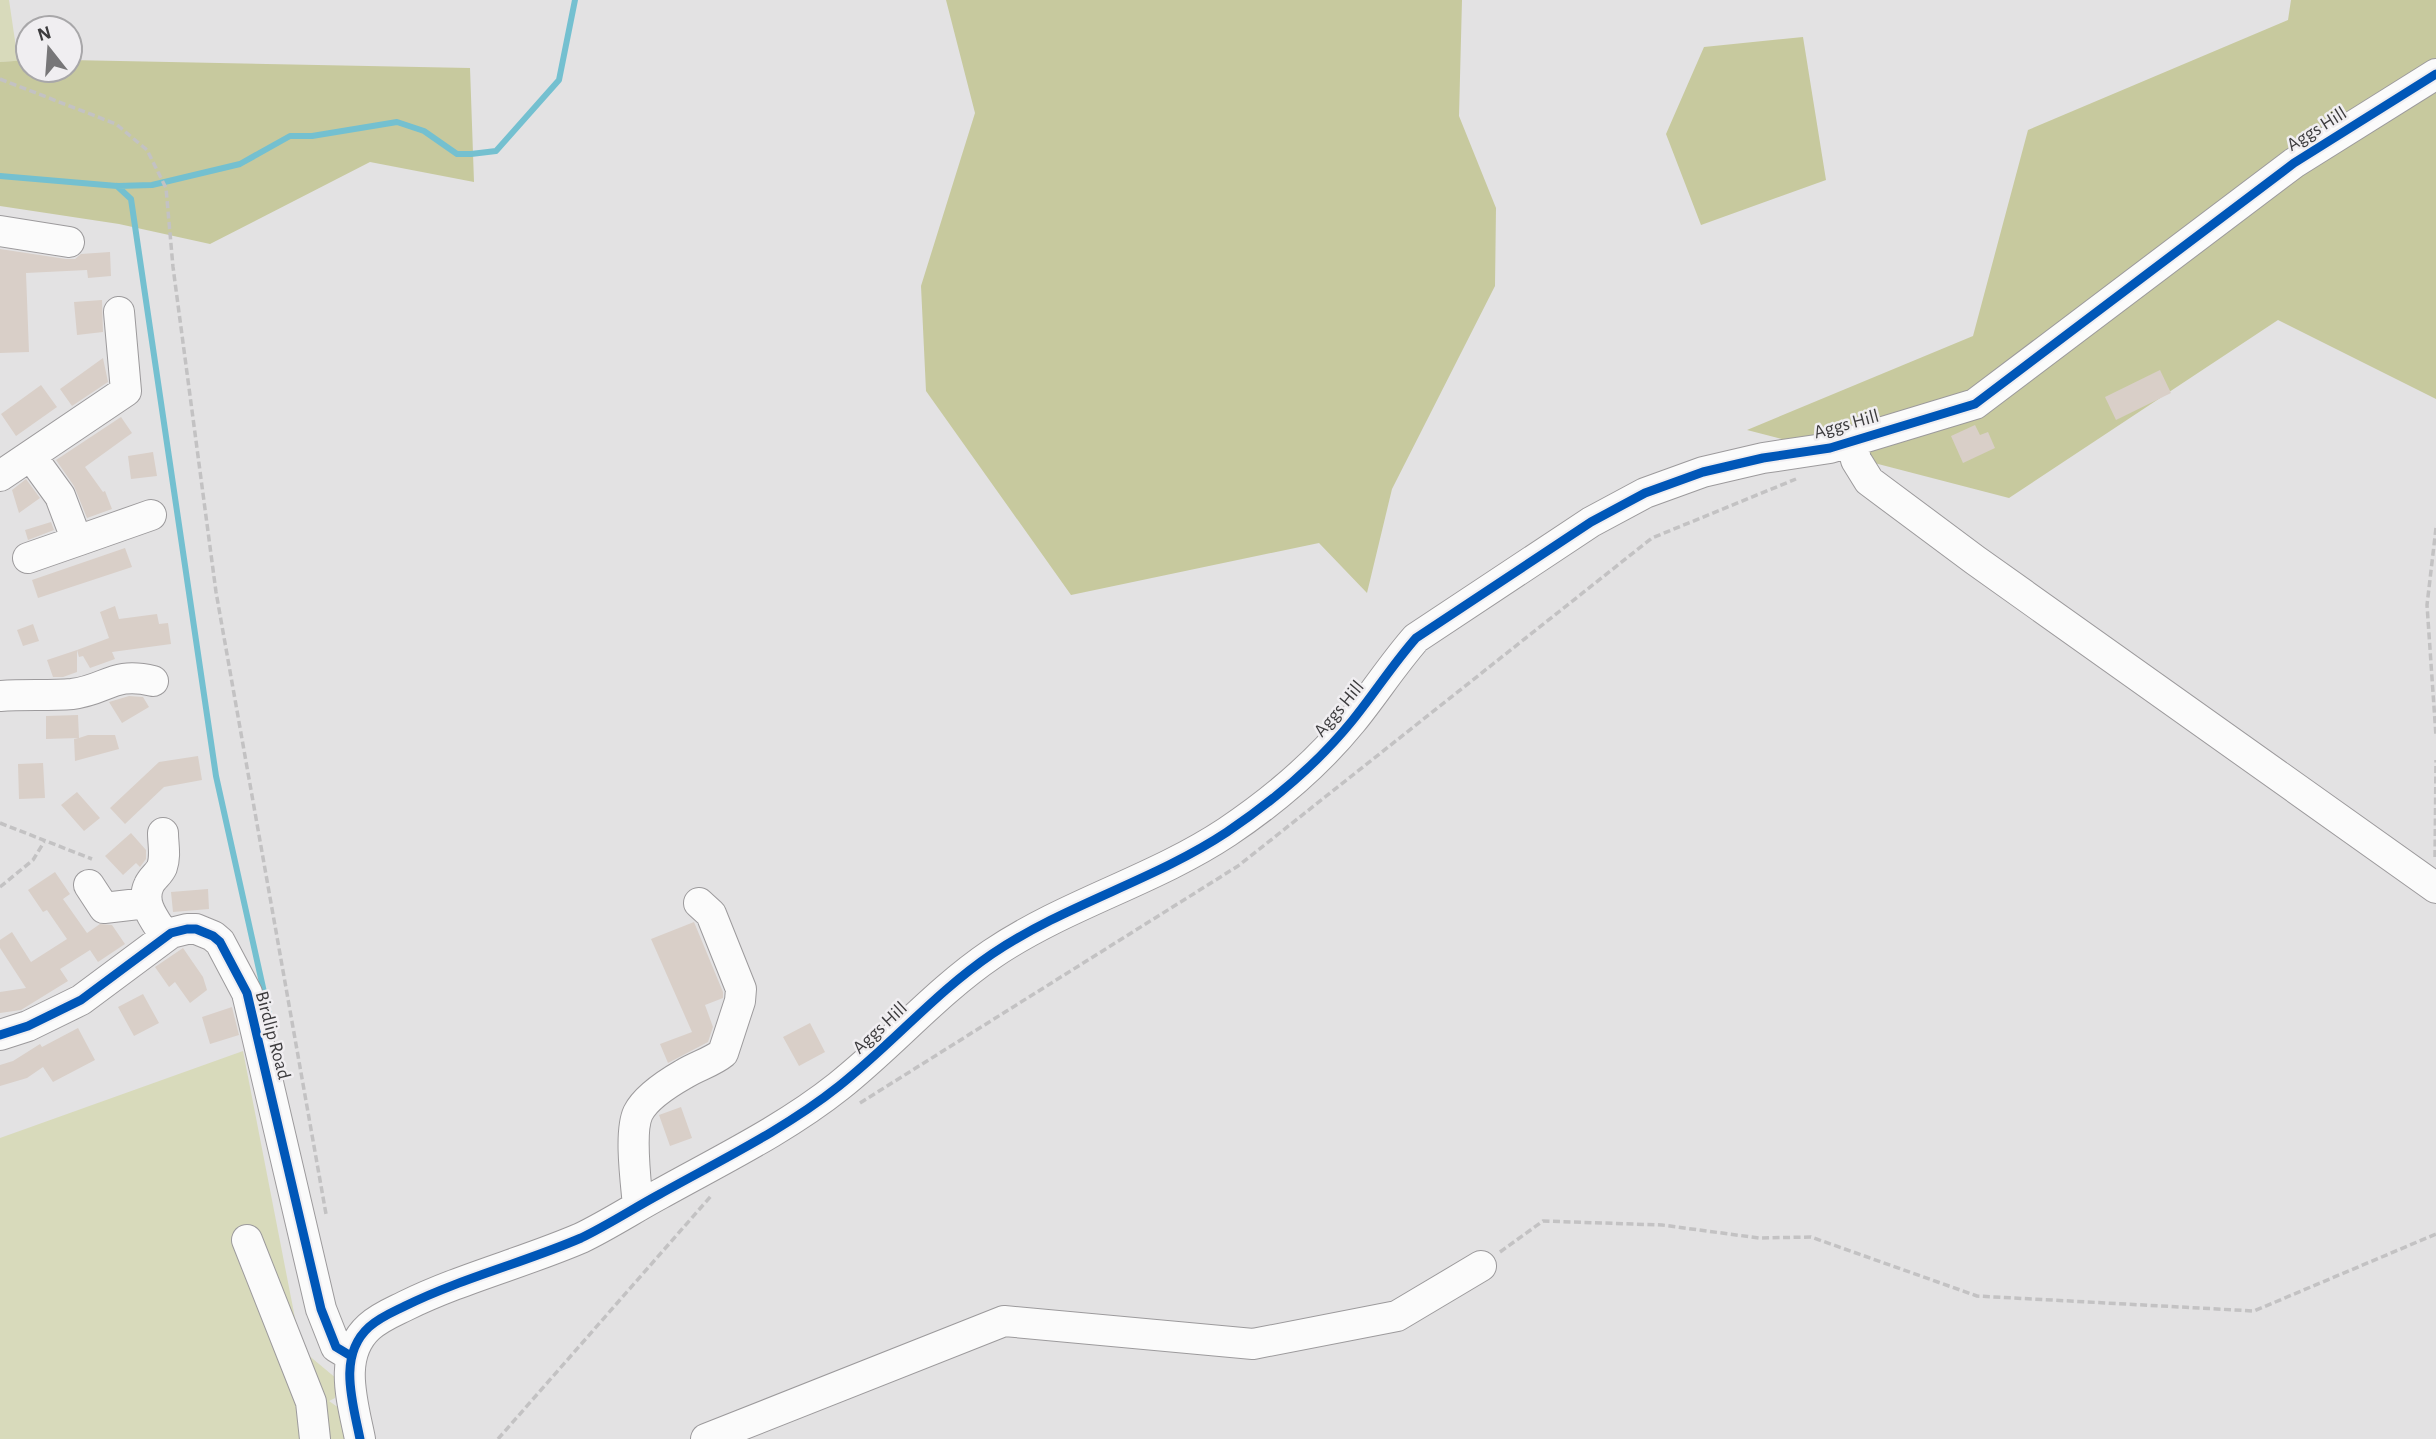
<svg xmlns="http://www.w3.org/2000/svg" width="2436" height="1439" font-family="'Alegreya Sans',sans-serif">
  <rect width="100%" height="100%" fill="#e3e2e3"/>
  <path fill="#d8dabb" d="M 0,0 L 9,0 L 18,61 L 0,62 Z
    M 243,1051 L 301,1349 L 337,1379 L 335,1398 L 329,1401 L 346,1413 L 347,1439 L 0,1439 L 0,1138 Z"/>
  <path fill="#c7c99e" d="M 946,0 L 1462,0 L 1459,116 L 1496,208 L 1495,286 L 1392,489 L 1367,593 L 1319,543 L 1071,595 L 926,391 L 921,286 L 975,113 Z
    M 2291,0 L 2436,0 L 2436,399 L 2278,320 L 2009,498 L 1747,430 L 1973,336 L 2028,130 L 2288,20 Z
    M 1803,37 L 1826,180 L 1701,225 L 1666,134 L 1704,47 Z
    M 28,60 L 28,70 L 70,70 L 70,60 L 470,68 L 474,182 L 370,162 L 210,244 L 119,224 L 0,206 L 0,62 Z"/>
  <g fill="none" stroke-linecap="round" stroke-linejoin="round">
    <path stroke="#74c0d0" stroke-width="6" d="M 0,176 L 117,186 L 152,185 L 240,164 L 290,136 L 312,136 L 397,122 L 424,131 L 457,154 L 471,154 L 496,151 L 559,80 L 575,0
      M 117,186 L 131,199 L 216,776 L 270,1019"/>
  </g>
  <path fill="#d9cfc8" d="M 0,249 L 66,259 L 75,259 L 81,254 L 110,252 L 111,276 L 88,278 L 87,270 L 26,273 L 29,352 L 0,353 Z
    M 102,300 L 103,332 L 77,335 L 74,302 Z
    M 103,358 L 108,382 L 72,406 L 60,389 Z
    M 2160,370 L 2171,393 L 2116,420 L 2105,397 Z
    M 41,385 L 57,407 L 16,436 L 1,414 Z
    M 121,417 L 132,433 L 85,467 L 103,492 L 105,491 L 112,509 L 87,518 L 74,486 L 56,460 Z
    M 1975,425 L 1980,435 L 1988,432 L 1995,448 L 1963,463 L 1951,436 Z
    M 153,452 L 157,476 L 131,479 L 128,456 Z
    M 26,479 L 40,498 L 19,513 L 12,490 Z
    M 51,522 L 54,530 L 28,540 L 25,530 Z
    M 125,548 L 132,567 L 38,598 L 32,580 Z
    M 115,606 L 119,619 L 157,614 L 159,624 L 168,623 L 171,644 L 112,652 L 115,659 L 90,668 L 83,656 L 79,657 L 77,650 L 109,638 L 100,612 Z
    M 33,624 L 39,641 L 23,646 L 17,630 Z
    M 77,650 L 77,672 L 63,677 L 53,677 L 47,660 Z
    M 129,696 L 143,697 L 149,707 L 122,723 L 109,702 Z
    M 78,715 L 79,738 L 88,735 L 115,735 L 119,749 L 75,761 L 74,739 L 78,738 L 46,739 L 46,716 Z
    M 198,756 L 202,780 L 164,787 L 125,824 L 110,808 L 159,762 Z
    M 43,763 L 45,798 L 19,799 L 18,764 Z
    M 77,792 L 100,818 L 84,831 L 61,805 Z
    M 131,833 L 146,850 L 146,859 L 140,867 L 136,863 L 123,875 L 105,856 Z
    M 55,872 L 70,894 L 63,899 L 87,933 L 100,924 L 112,925 L 125,944 L 98,962 L 90,950 L 60,969 L 68,981 L 21,1010 L 0,1013 L 0,992 L 26,988 L 0,948 L 0,940 L 12,932 L 31,962 L 67,939 L 47,910 L 43,912 L 28,890 Z
    M 208,889 L 209,909 L 173,912 L 171,892 Z
    M 694,922 L 723,992 L 723,998 L 705,1005 L 713,1027 L 708,1042 L 668,1063 L 660,1044 L 692,1032 L 651,939 Z
    M 183,948 L 203,977 L 207,990 L 190,1003 L 175,982 L 169,987 L 155,967 Z
    M 143,994 L 159,1023 L 134,1036 L 118,1007 Z
    M 232,1007 L 239,1035 L 210,1044 L 202,1017 Z
    M 810,1023 L 825,1052 L 799,1066 L 783,1037 Z
    M 78,1028 L 95,1060 L 53,1082 L 43,1067 L 27,1078 L 0,1086 L 0,1065 L 13,1061 L 40,1044 L 42,1047 Z
    M 681,1107 L 692,1138 L 670,1146 L 659,1115 Z"/>
  <g fill="none" stroke-linecap="round" stroke-linejoin="round">
    <g stroke="#9c9a9c" stroke-width="32">
      <path id="minor" d="M 0,231 L 69,242
        M 1852,441 L 1856,460 L 1869,481 L 1975,560 L 2436,888
        M 31,456 L 60,496 L 77,541 L 151,515
        M 0,476 L 126,391 L 119,312
        M 28,558 L 77,541
        M 0,696 C 24,694 49,696 72,694 C 107,690 113,671 153,681
        M 163,833 C 163,844 166,856 162,867 C 159,874 152,878 149,885 C 140,904 156,921 165,936
        M 89,885 L 104,908 L 147,903
        M 0,1035 L 28,1026 L 81,1000 L 171,933 L 187,929 L 196,929 L 213,936 L 220,942 L 247,993 L 321,1309 L 336,1347 L 351,1356
        M 638,1206 C 636,1183 629,1132 638,1113 C 646,1097 670,1082 684,1074 C 697,1066 712,1062 723,1053 L 740,1001 L 741,989 L 711,914 L 699,903
        M 247,1240 L 311,1402 L 315,1439
        M 360,1439 C 353,1403 337,1356 369,1327 C 380,1317 393,1312 405,1306 C 462,1278 523,1263 581,1238 C 608,1225 634,1208 660,1194 C 721,1160 785,1129 839,1086 C 892,1044 936,992 992,954 C 1066,904 1153,881 1227,832 C 1273,801 1317,764 1352,721 C 1374,694 1393,664 1416,638 L 1591,522 L 1645,493 L 1703,472 L 1763,458 L 1830,448 L 1975,404 L 2294,163 L 2436,74
        M 706,1439 L 1004,1321 L 1253,1344 L 1397,1316 L 1481,1266"/>
    </g>
    <path stroke="#c3c2c3" stroke-width="3.5" stroke-dasharray="7 3.5" stroke-linecap="butt" d="M 0,79 L 116,124 L 147,150 L 166,188 L 173,267 L 216,592 L 326,1214
      M 2436,528 L 2427,605 L 2436,736
      M 0,823 L 92,859
      M 2435,857 L 2436,760
      M 0,887 L 33,860 L 44,842
      M 860,1103 L 1238,866 L 1652,538 L 1796,479
      M 1500,1252 L 1543,1221 L 1662,1225 L 1759,1238 L 1811,1237 L 1977,1296 L 2254,1311 L 2436,1234
      M 498,1439 L 711,1196"/>
    <use href="#minor" stroke="#fbfbfb" stroke-width="30"/>
    <g stroke="#f0eef1" stroke-width="13">
      <path id="cycleway" d="M 0,1035 L 28,1026 L 81,1000 L 171,933 L 187,929 L 196,929 L 213,936 L 220,942 L 247,993 L 321,1309 L 336,1347 L 351,1356
        M 360,1439 C 353,1403 337,1356 369,1327 C 380,1317 393,1312 405,1306 C 462,1278 523,1263 581,1238 C 608,1225 634,1208 660,1194 C 721,1160 785,1129 839,1086 C 892,1044 936,992 992,954 C 1066,904 1153,881 1227,832 C 1273,801 1317,764 1352,721 C 1374,694 1393,664 1416,638 L 1591,522 L 1645,493 L 1703,472 L 1763,458 L 1830,448 L 1975,404 L 2294,163 L 2436,74"/>
    </g>
    <use href="#cycleway" stroke="#0057b8" stroke-width="9"/>
  </g>
  <g text-anchor="middle" stroke-width="5" stroke-linejoin="round" paint-order="stroke">
    <g font-size="19" fill="#3d3c3e" stroke="#f0eef1">
      <text transform="translate(2316 128) rotate(-32)" y="7">Aggs Hill</text>
      <text transform="translate(1846 423) rotate(-15)" y="7">Aggs Hill</text>
      <text transform="translate(1338 708) rotate(-50)" y="7">Aggs Hill</text>
      <text transform="translate(879 1027) rotate(-43)" y="7">Aggs Hill</text>
      <text transform="translate(274 1035) rotate(75)" y="7">Birdlip Road</text>
    </g>
  </g>
  <g transform="translate(49 49) rotate(343)"><circle r="33" fill="#f0eef1" stroke="#a8a7a9" stroke-width="2"/>
  <path d="M0-5L12 26L0 18L-12 26Z" fill="#777678"/>
  <text y="-10" font-size="19" font-weight="bold" text-anchor="middle" fill="#3d3c3e">N</text>
  </g>
</svg>
